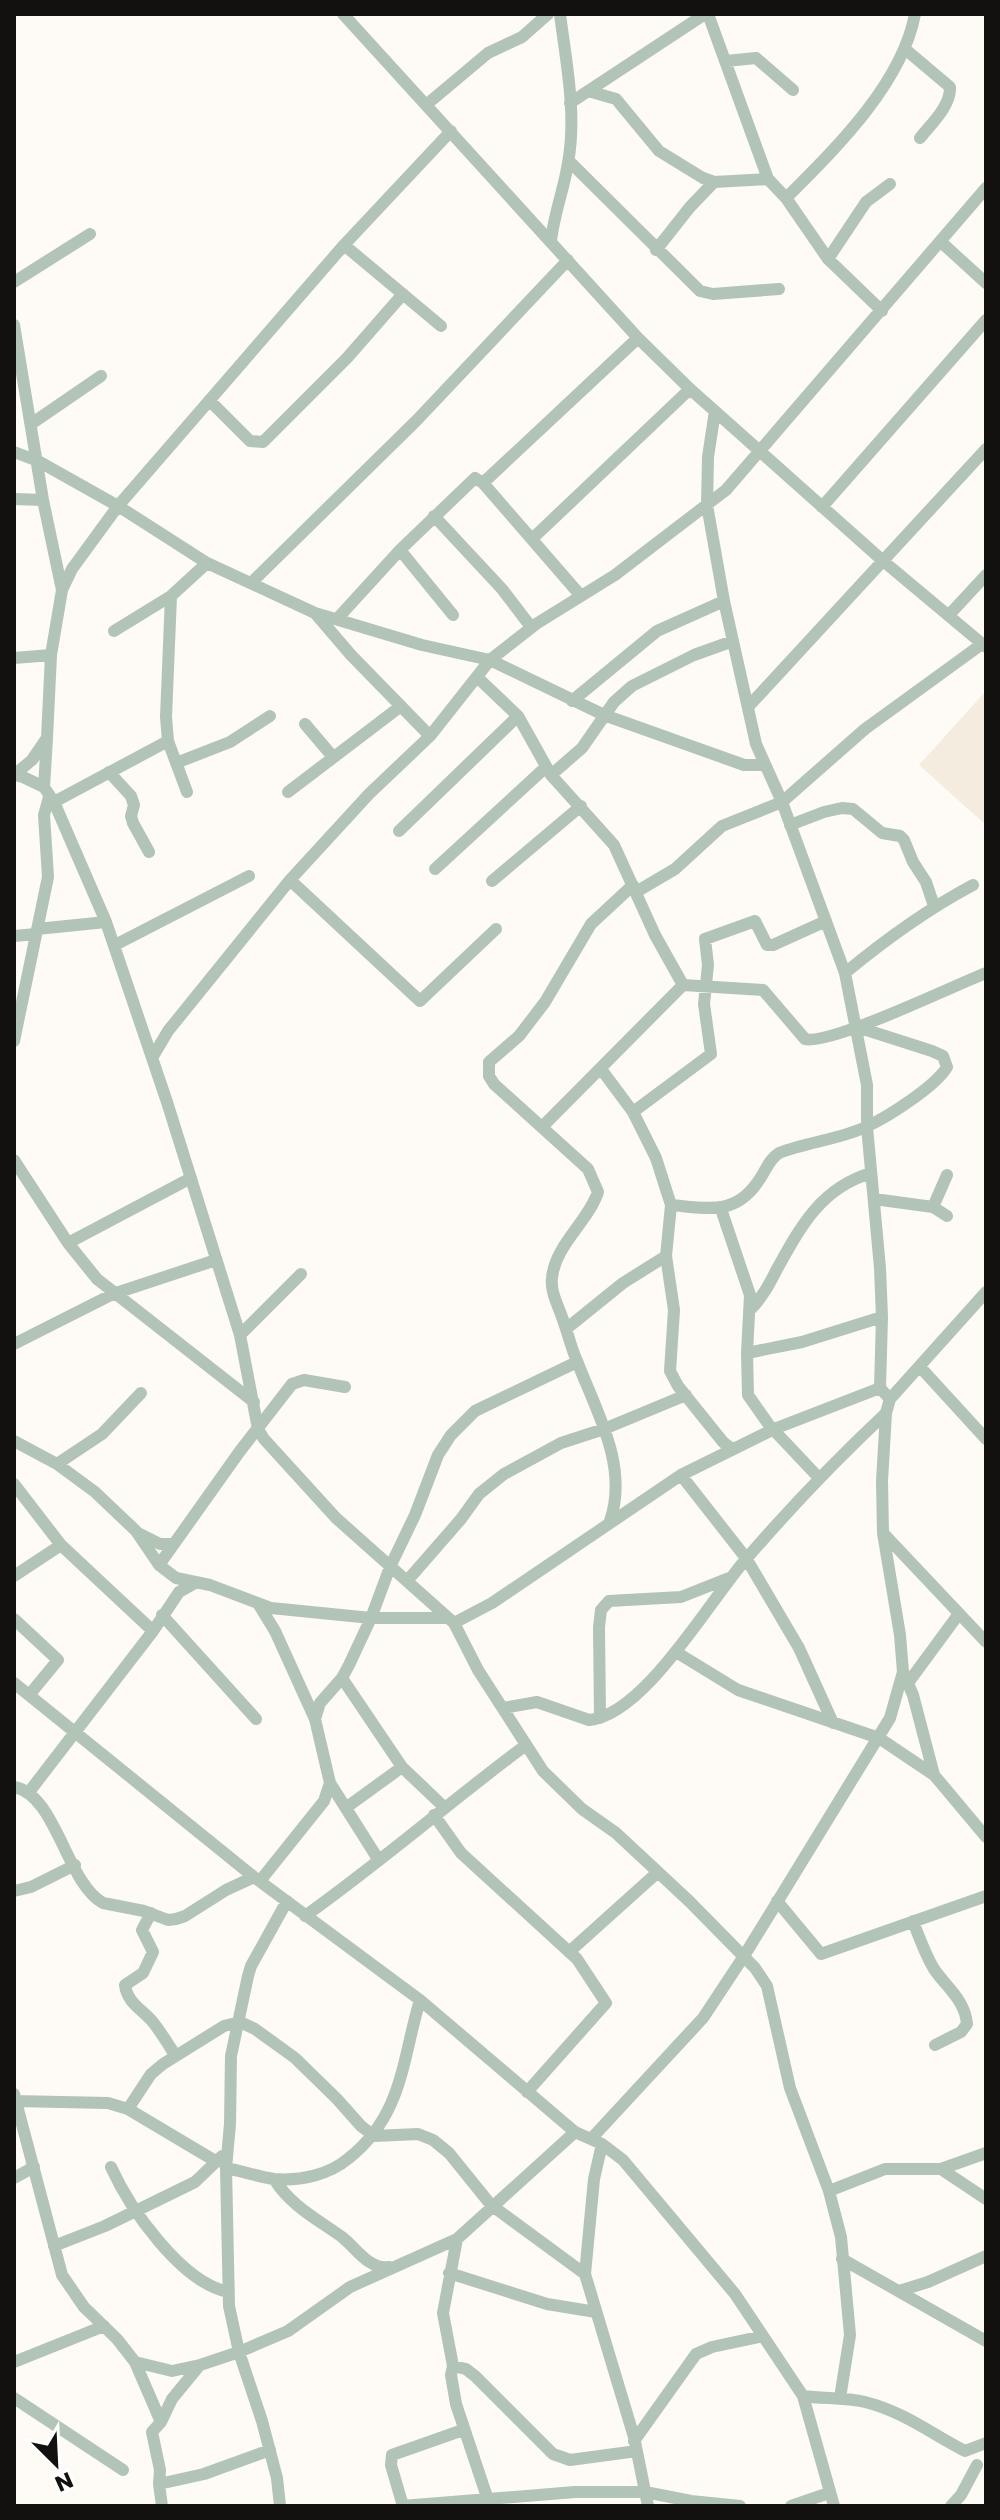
<svg xmlns="http://www.w3.org/2000/svg" width="1000" height="2520" font-family="Poppins,sans-serif">
  <rect width="100%" height="100%" fill="#fefaf5"/>
  <path fill="#f5ece0" d="M 986,691 L 986,825 L 919,765 Z"/>
  <g fill="none" stroke-linecap="round" stroke-linejoin="round">
    <path stroke="#b1c4b5" stroke-width="12" d="M 343,14 L 638,338 L 690,389 L 882,560 L 986,647
      M 708,14 L 768,179 L 786,198 L 828,259 L 882,311
      M 905,49 L 950,87 C 951,106 931,124 920,138
      M 726,61 L 756,58 L 793,90
      M 588,91 L 616,99 L 659,151 L 703,178 L 714,182 L 768,179
      M 570,103 L 705,14
      M 426,105 L 488,53 L 522,37 L 548,14
      M 569,161 L 700,291 L 713,294 L 779,289
      M 786,198 C 835,149 902,84 915,14
      M 551,241 C 554,214 564,189 568,163 C 577,114 566,62 560,14
      M 941,242 L 986,283
      M 344,245 L 441,326
      M 656,250 L 690,207 L 714,182
      M 828,259 L 866,202 L 890,184
      M 14,282 L 90,234
      M 14,325 L 43,500 L 62,590
      M 210,401 L 250,441 L 263,442 L 347,358 L 403,294
      M 715,411 L 708,457 L 707,505 L 724,601 L 756,744 L 782,802 L 845,973 L 867,1085 L 867,1127 L 880,1268 L 882,1317 L 880,1388 L 890,1399
      M 31,424 L 101,376
      M 14,452 L 38,461 L 118,506 L 207,563 L 315,613 L 422,645 L 490,660 L 604,715 L 744,765 L 764,765
      M 483,483 L 638,338
      M 14,499 L 43,500
      M 822,507 L 986,320
      M 434,516 L 502,589 L 531,627
      M 532,539 L 690,389
      M 400,550 L 453,615
      M 251,583 L 417,420 L 568,260
      M 171,596 L 166,717 L 168,741 L 187,792
      M 315,613 L 351,655 L 430,736
      M 949,615 L 986,575
      M 337,619 L 400,550 L 475,478 L 483,483 L 581,596
      M 114,631 L 171,596 L 207,563
      M 14,658 L 51,655
      M 477,677 L 518,716 L 551,775 L 614,845 L 655,935 L 683,985 L 763,990 L 805,1039 C 829,1046 955,985 986,973
      M 572,701 L 657,631 L 724,601
      M 748,707 L 986,449
      M 305,724 L 333,757
      M 47,738 L 44,787 L 54,802 L 106,922 L 167,1102 L 240,1335 L 258,1429 L 264,1439 L 336,1518 L 454,1623 L 478,1670 L 543,1771 L 582,1809 L 616,1833 L 689,1901 L 755,1968 L 767,1986 L 790,2088 L 829,2191 L 841,2237 L 850,2335 L 840,2398
      M 176,763 L 230,742 L 270,716
      M 109,772 L 131,796 L 134,805 L 131,816 L 133,823 L 149,852
      M 14,775 L 32,760 L 47,738 L 51,655 L 62,590 L 72,569 L 118,506 L 344,245 L 451,131
      M 14,775 L 23,777 L 44,787
      M 551,775 L 582,748 L 614,702 L 632,686 L 694,655 L 733,641
      M 288,792 L 401,706
      M 54,802 L 168,741
      M 790,825 L 824,812 L 842,808 L 853,809 L 882,833 L 900,836 L 904,840 L 913,862 L 926,882 L 934,906
      M 399,831 L 518,716
      M 435,869 L 546,767
      M 290,880 L 420,1001 L 496,929
      M 492,881 L 581,806
      M 636,892 L 675,869 L 722,826 L 782,802 L 865,729 L 982,644
      M 37,929 L 106,922
      M 14,936 L 36,934
      M 115,945 L 249,876
      M 845,973 C 886,939 926,910 973,885
      M 14,1041 L 48,877 L 44,815 L 49,797
      M 152,1058 L 168,1031 L 290,880 L 369,794 L 430,736 L 490,660 L 536,624 L 615,575 L 726,490 L 986,188
      M 601,1069 L 633,1112 L 656,1158 L 671,1205 L 666,1256 L 674,1310 L 670,1371 L 678,1386 L 723,1442 L 732,1449
      M 633,1112 L 711,1054 L 704,1004 L 708,965 L 705,939 L 755,921 L 767,945 L 773,945 L 826,921
      M 542,1127 L 683,985
      M 14,1160 L 68,1243 L 97,1279 L 254,1402
      M 874,1199 L 933,1207 L 947,1216
      M 671,1205 C 705,1208 734,1216 757,1183 C 765,1173 768,1160 779,1153 C 807,1142 842,1139 868,1126 C 889,1116 936,1086 947,1067 L 943,1056 L 932,1051 L 857,1027
      M 933,1207 L 947,1175
      M 721,1209 L 750,1295 L 747,1353 L 748,1395 L 769,1425 L 819,1478
      M 68,1243 L 191,1178
      M 749,1311 C 762,1298 769,1285 777,1269 C 801,1226 821,1188 871,1173
      M 566,1329 L 623,1283 L 666,1256
      M 240,1335 L 301,1274
      M 14,1344 L 113,1294 L 216,1260
      M 747,1353 L 802,1342 L 882,1317
      M 921,1368 L 986,1439
      M 14,1441 L 57,1464 L 95,1492 L 136,1531 L 159,1565 L 176,1578 L 210,1585 L 271,1608 L 371,1618 L 448,1618
      M 57,1464 L 102,1434 L 141,1393
      M 681,1475 L 746,1558 L 799,1648 L 833,1723
      M 14,1484 L 61,1545 L 153,1631
      M 610,1521 C 629,1466 596,1411 577,1361 C 571,1348 568,1333 563,1320 C 559,1307 550,1292 552,1278 C 555,1245 588,1222 598,1192 L 588,1169 L 494,1084 L 489,1076 L 489,1062 L 519,1036 L 545,1002 L 591,924 L 633,885
      M 138,1533 L 160,1544 L 172,1544
      M 884,1534 L 986,1642
      M 159,1565 L 240,1451 L 292,1384 L 304,1380 L 345,1387
      M 14,1576 L 61,1545
      M 407,1581 L 461,1519 L 479,1494 L 504,1474 L 561,1443 L 604,1429 L 686,1395
      M 259,1605 L 275,1631 L 315,1719
      M 162,1615 L 256,1719
      M 14,1619 L 58,1660 L 30,1694
      M 454,1623 L 492,1603 L 681,1475 L 774,1429 L 880,1388
      M 676,1652 L 738,1690 L 879,1738 L 934,1775 L 986,1837
      M 903,1672 L 913,1695 L 934,1775
      M 342,1678 L 402,1767 L 444,1807
      M 14,1683 L 254,1877 L 420,2000 L 575,2132 L 602,2144 L 623,2160 L 735,2294 L 803,2396 L 834,2506
      M 908,1683 L 958,1615
      M 503,1708 L 537,1702 L 589,1720 C 645,1715 711,1598 747,1558 C 791,1507 837,1459 886,1413
      M 600,1718 L 599,1627 L 601,1610 L 609,1601 L 681,1597 L 729,1578
      M 330,1783 L 378,1859
      M 14,1787 C 56,1794 67,1884 103,1903 L 144,1911 L 168,1920 L 176,1919 L 185,1916 L 226,1890 L 254,1877
      M 29,1792 L 153,1631 L 179,1592 L 195,1583
      M 347,1807 L 402,1767
      M 434,1815 L 461,1853 L 577,1959 L 606,2003 L 527,2092
      M 260,1881 L 324,1801 L 330,1783 L 315,1719 L 320,1703 L 342,1678 L 349,1665 L 371,1618 L 390,1567 L 415,1515 L 438,1455 L 451,1435 L 475,1411 L 577,1362
      M 14,1891 L 31,1887 L 75,1865
      M 777,1901 L 821,1954 L 986,1896
      M 151,1913 L 142,1930 L 153,1952 L 143,1973 L 125,1985 C 127,2002 141,2009 152,2021 C 161,2032 168,2044 175,2055
      M 305,1916 C 381,1862 452,1800 526,1745
      M 913,1921 C 919,1937 925,1954 934,1969 C 947,1988 965,2000 967,2024 L 961,2032 L 935,2045
      M 569,1952 L 658,1872
      M 14,2094 L 62,2275 L 84,2307 L 117,2339 L 135,2362 L 161,2422
      M 14,2101 L 108,2103 L 128,2109 L 217,2162
      M 128,2109 L 151,2074 L 163,2064 L 224,2026 L 240,2022 L 255,2029 L 295,2058 L 337,2099 L 361,2126 L 374,2136 L 418,2134 L 433,2140 L 449,2153 L 491,2205 L 585,2274
      M 591,2139 L 703,2018 L 744,1956 L 890,1718 L 903,1672 L 900,1635 L 883,1533 L 882,1481 L 886,1413 L 890,1399 L 986,1292
      M 602,2144 L 594,2179 L 585,2274 L 634,2437 L 648,2506
      M 111,2167 C 130,2209 181,2282 228,2292
      M 226,2168 C 242,2171 259,2177 274,2179 C 301,2181 329,2175 349,2158 C 403,2115 402,2060 420,2000
      M 941,2169 L 986,2199
      M 14,2178 L 34,2167
      M 274,2179 C 291,2206 317,2219 342,2237 C 356,2248 369,2270 389,2267
      M 829,2191 L 885,2169 L 941,2169 L 986,2153
      M 457,2239 L 443,2313 L 453,2366 L 451,2375 L 456,2404 L 487,2497
      M 54,2246 L 105,2226 L 195,2182 L 222,2156
      M 842,2259 L 986,2341
      M 449,2273 L 547,2304 L 596,2312
      M 899,2291 L 928,2282 L 986,2256
      M 14,2362 L 104,2326
      M 135,2362 L 172,2371 L 200,2365 L 239,2352 L 288,2331 L 350,2287 L 457,2239 L 575,2132
      M 453,2366 L 466,2369 L 475,2376 L 553,2454 L 570,2460 L 637,2451
      M 803,2396 C 824,2399 844,2397 865,2402 C 902,2411 932,2434 965,2451 L 986,2443
      M 14,2398 L 123,2470
      M 634,2441 L 696,2354 L 712,2347 L 763,2336
      M 159,2484 L 204,2474 L 270,2450
      M 162,2506 L 159,2484 L 160,2470 L 152,2432 L 161,2422 L 172,2399 L 199,2366
      M 280,2506 L 277,2478 L 262,2421 L 239,2352 L 229,2306 L 226,2168 L 230,2124 L 231,2056 L 248,1976 L 251,1966 L 287,1901
      M 402,2506 L 575,2492 L 645,2492 L 691,2501 L 740,2506
      M 403,2506 L 391,2465 L 392,2455 L 463,2430
      M 791,2506 L 829,2493
      M 951,2506 L 961,2495 L 977,2465"/>
  </g>
  <rect width="1000" height="2520" fill="none" stroke="#12110f" stroke-width="32"/>
  <g transform="translate(56 2464) rotate(156)" stroke="#ffffff" stroke-width="6" paint-order="stroke">
  <path d="M0-6L14 30L0 20L-14 30Z" fill="#12110f"/>
  <text y="-12" font-size="22" font-weight="bold" text-anchor="middle" fill="#12110f">N</text>
  </g>
</svg>
